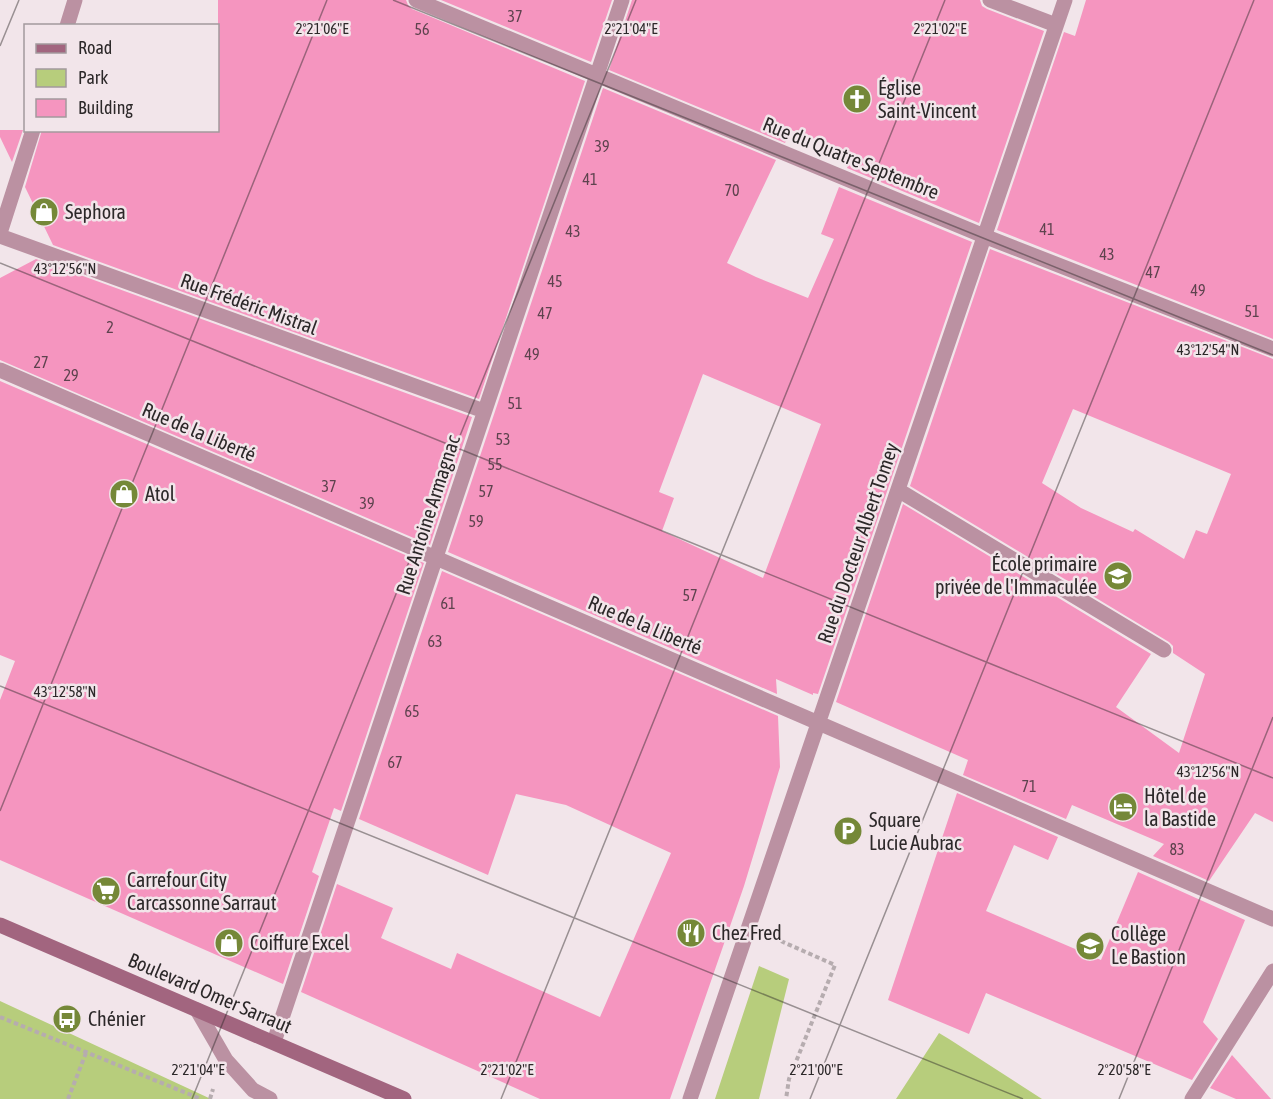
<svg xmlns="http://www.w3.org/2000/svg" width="1273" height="1099" font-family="'Asap Condensed',sans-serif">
  <rect width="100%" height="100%" fill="#f2e5ea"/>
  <path fill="#b7cd7c" d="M 759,966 L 789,979 L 759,1099 L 715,1099 Z
    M 0,1001 L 211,1099 L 0,1099 Z
    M 939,1033 L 949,1039 L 1042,1099 L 896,1099 Z"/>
  <path fill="#f595bf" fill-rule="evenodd" d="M 218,0 L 406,0 L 408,5 L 412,9 L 585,81 L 479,399 L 53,245 L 25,187 L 42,130 L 218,130 Z
    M 441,0 L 612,0 L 591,62 Z
    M 632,0 L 980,0 L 982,6 L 987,9 L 1044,31 L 979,223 L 847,168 L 852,153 L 791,130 L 785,143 L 609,70 Z
    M 1086,0 L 1273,0 L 1273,339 L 997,230 L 1064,32 L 1075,36 Z
    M 603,88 L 776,160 L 727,263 L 756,277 L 808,298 L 834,239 L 821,234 L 839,187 L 972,242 L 818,694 L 813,693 L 813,695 L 776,679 L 777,694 L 448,552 ZM 703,374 L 821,424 L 763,578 L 662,531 L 674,498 L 659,492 Z
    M 0,130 L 23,130 L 12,162 L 0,137 Z
    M 990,249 L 1273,359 L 1273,822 L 1255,813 L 1209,881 L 1153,856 L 1164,844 L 1072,805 L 1066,819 L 963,775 L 968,760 L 836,702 L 903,504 L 1151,654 L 1116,707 L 1179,753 L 1205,674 L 1173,653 L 1173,646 L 1169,642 L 910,486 ZM 1073,409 L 1231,474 L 1207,534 L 1196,530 L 1184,559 L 1135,529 L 1133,532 L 1081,508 L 1042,483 Z
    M 36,259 L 472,417 L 430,545 L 0,360 L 0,278 Z
    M 0,381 L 424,563 L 341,811 L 334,808 L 312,872 L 319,876 L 283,984 L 0,860 L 0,700 L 15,661 L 0,655 Z
    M 442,571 L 778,716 L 780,767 L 744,886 L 670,1099 L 540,1099 L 301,992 L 337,884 L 393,908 L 381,938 L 451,969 L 457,953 L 600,1017 L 671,853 L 566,805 L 516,794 L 488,875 L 359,819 Z
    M 957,793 L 1058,837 L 1048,860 L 1014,845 L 986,911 L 1101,960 L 1138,872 L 1245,920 L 1203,1022 L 1218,1039 L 1192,1080 L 986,993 L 969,1034 L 888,1000 Z
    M 1232,1055 L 1271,1099 L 1236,1099 L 1210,1088 Z"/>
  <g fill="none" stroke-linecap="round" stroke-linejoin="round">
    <path stroke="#b6acaf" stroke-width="4" stroke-dasharray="4.5 3" stroke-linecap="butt" d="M 774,938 L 835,965 L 789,1079 L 786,1099
      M 0,1017 L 201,1099
      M 68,1099 L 86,1053
      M 210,1099 L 213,1089"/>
    <path stroke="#bb91a2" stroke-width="15" d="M 197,1010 L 226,1060 L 253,1090 L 270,1099"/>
    <path stroke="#bb91a2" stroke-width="15" d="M 416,0 L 984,236 L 1273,349
      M 990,0 L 1056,25
      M 67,26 L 75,0
      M 0,233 L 33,130
      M 0,236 L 484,411
      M 0,370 L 1273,919
      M 898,490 L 1164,650
      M 274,1042 L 622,0
      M 690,1099 L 1065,0
      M 1192,1099 L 1273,971"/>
    <path stroke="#a2657f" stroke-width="15" d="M 0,925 L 404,1099"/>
  </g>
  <path fill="none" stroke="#2c2829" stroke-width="1.5" stroke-opacity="0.45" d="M 393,0 L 1273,355M 0,46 L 19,0M 0,263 L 1273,778M 0,686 L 1023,1099M 0,811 L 327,0M 192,1099 L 636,0M 501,1099 L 945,0M 810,1099 L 1254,0M 1119,1099 L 1273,717"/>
  <defs>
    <g id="church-disc" transform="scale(1.5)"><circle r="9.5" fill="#758838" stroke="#f2e5ea"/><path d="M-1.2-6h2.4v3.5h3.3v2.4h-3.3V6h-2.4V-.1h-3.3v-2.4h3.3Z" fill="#fff"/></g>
    <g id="shop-disc" transform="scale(1.5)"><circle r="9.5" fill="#758838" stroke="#f2e5ea"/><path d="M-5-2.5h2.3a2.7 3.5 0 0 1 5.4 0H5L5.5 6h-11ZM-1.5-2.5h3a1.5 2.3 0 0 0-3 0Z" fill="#fff"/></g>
    <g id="school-disc" transform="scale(1.5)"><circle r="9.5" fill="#758838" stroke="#f2e5ea"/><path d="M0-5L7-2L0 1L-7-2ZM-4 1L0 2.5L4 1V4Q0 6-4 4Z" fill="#fff"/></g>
    <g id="hotel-disc" transform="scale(1.5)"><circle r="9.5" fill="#758838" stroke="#f2e5ea"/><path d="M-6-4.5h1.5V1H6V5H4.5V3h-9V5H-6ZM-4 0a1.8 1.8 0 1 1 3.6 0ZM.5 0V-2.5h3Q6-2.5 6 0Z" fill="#fff"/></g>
    <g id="parking-disc" transform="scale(1.5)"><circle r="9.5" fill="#758838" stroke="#f2e5ea"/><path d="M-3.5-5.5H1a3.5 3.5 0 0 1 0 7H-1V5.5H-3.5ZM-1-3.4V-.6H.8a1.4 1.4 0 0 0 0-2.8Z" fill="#fff"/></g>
    <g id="supermarket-disc" transform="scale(1.5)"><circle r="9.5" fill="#758838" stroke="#f2e5ea"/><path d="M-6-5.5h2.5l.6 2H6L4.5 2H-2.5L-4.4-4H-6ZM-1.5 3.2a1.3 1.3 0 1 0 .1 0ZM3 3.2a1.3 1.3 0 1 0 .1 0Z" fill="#fff"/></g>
    <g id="restaurant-disc" transform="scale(1.5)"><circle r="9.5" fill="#758838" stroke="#f2e5ea"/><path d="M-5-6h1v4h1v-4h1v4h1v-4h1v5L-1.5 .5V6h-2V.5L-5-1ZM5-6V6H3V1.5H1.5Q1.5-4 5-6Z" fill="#fff"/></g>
    <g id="bus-disc" transform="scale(1.5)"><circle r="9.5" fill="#758838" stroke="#f2e5ea"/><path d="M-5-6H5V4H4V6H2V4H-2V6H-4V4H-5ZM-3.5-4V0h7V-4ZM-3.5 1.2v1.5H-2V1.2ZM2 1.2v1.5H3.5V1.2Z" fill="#fff"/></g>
  </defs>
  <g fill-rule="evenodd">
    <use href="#church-disc" x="857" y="99"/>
    <use href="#shop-disc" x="44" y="212"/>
    <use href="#shop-disc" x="124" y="494"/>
    <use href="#school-disc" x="1118" y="576"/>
    <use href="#hotel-disc" x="1123" y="807"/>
    <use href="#parking-disc" x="848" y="831"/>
    <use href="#supermarket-disc" x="106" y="891"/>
    <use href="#restaurant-disc" x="691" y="933"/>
    <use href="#shop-disc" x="229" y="943"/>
    <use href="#school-disc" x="1090" y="946"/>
    <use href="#bus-disc" x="67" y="1019"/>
  </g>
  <g text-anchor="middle" stroke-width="5" stroke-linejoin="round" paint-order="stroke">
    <g font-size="16" fill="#5e434e">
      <text x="515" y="22">37</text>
      <text x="422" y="35">56</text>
      <text x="602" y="152">39</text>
      <text x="590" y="185">41</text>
      <text x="732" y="196">70</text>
      <text x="1047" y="235">41</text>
      <text x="573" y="237">43</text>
      <text x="1107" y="260">43</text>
      <text x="1153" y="278">47</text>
      <text x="555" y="287">45</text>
      <text x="1198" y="296">49</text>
      <text x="1252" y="317">51</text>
      <text x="545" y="319">47</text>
      <text x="110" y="333">2</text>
      <text x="532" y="360">49</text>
      <text x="41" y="368">27</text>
      <text x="71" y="381">29</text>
      <text x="515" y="409">51</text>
      <text x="503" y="445">53</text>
      <text x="495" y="470">55</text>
      <text x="329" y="492">37</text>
      <text x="486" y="497">57</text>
      <text x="367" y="509">39</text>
      <text x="476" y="527">59</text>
      <text x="690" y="601">57</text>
      <text x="448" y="609">61</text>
      <text x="435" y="647">63</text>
      <text x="412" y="717">65</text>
      <text x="395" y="768">67</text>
      <text x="1029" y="792">71</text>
      <text x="1177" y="855">83</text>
    </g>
    <g font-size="20" fill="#2c2829" stroke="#f2e5ea" text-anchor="start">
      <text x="878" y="95">Église<tspan x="878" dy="23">Saint-Vincent</tspan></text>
      <text x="65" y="219">Sephora</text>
      <text x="145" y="501">Atol</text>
      <text x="1097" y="571" text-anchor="end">École primaire<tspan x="1097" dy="23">privée de l'Immaculée</tspan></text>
      <text x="1144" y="803">Hôtel de<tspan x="1144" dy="23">la Bastide</tspan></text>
      <text x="869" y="827">Square<tspan x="869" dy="23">Lucie Aubrac</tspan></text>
      <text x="127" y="887">Carrefour City<tspan x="127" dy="23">Carcassonne Sarraut</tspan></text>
      <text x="712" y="940">Chez Fred</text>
      <text x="1111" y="941">Collège<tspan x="1111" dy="23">Le Bastion</tspan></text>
      <text x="250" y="950">Coiffure Excel</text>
      <text x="88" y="1026">Chénier</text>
    </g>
    <g font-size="20" fill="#2c2829" stroke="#f2e5ea">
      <text transform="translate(851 158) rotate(22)" y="7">Rue du Quatre Septembre</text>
      <text transform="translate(249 304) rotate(20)" y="7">Rue Frédéric Mistral</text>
      <text transform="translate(199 432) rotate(23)" y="7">Rue de la Liberté</text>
      <text transform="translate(428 515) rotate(-72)" y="7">Rue Antoine Armagnac</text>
      <text transform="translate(858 543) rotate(-71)" y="7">Rue du Docteur Albert Tomey</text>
      <text transform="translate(645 625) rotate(23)" y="7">Rue de la Liberté</text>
      <text transform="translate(210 993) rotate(23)" y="7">Boulevard Omer Sarraut</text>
    </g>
  </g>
  <g font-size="15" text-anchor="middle" fill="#2c2829" stroke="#f2e5ea" stroke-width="5" stroke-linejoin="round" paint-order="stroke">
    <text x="322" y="34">2°21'06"E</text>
    <text x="631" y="34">2°21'04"E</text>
    <text x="940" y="34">2°21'02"E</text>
    <text x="65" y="274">43°12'56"N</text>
    <text x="1208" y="355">43°12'54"N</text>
    <text x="65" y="697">43°12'58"N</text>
    <text x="1208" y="777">43°12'56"N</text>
    <text x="198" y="1075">2°21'04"E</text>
    <text x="507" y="1075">2°21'02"E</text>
    <text x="816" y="1075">2°21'00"E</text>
    <text x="1124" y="1075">2°20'58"E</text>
  </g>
  <rect x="24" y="24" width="195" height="108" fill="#f2e5ea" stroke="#a3999d" stroke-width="1.5"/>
  <rect x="36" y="44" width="30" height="9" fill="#a2657f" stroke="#a3999d" stroke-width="1.5"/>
  <text x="78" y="54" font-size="18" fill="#2c2829">Road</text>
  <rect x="36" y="69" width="30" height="18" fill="#b7cd7c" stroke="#a3999d" stroke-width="1.5"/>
  <text x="78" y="84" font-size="18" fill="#2c2829">Park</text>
  <rect x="36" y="99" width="30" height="18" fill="#f595bf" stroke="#a3999d" stroke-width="1.5"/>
  <text x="78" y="114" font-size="18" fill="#2c2829">Building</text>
</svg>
